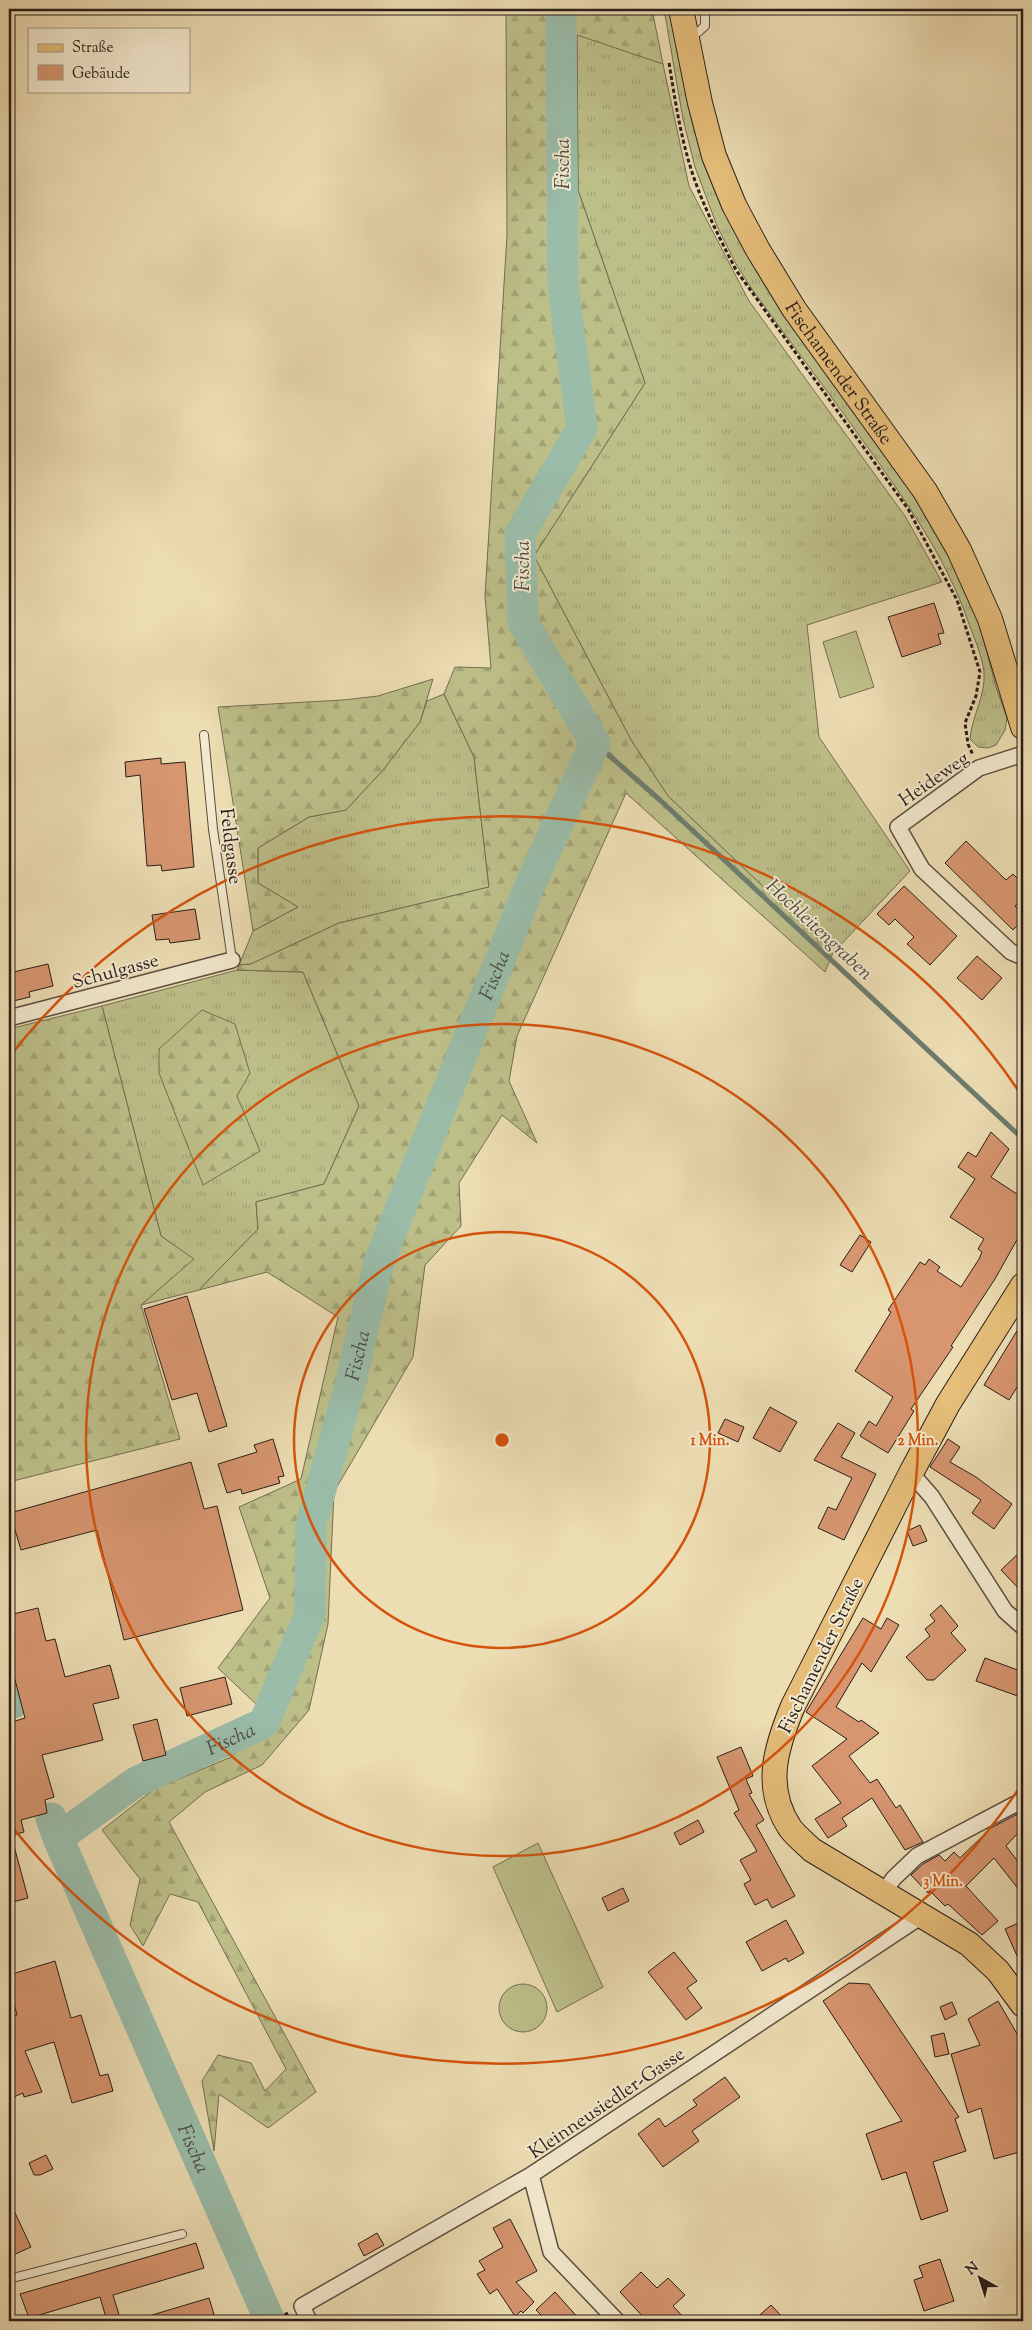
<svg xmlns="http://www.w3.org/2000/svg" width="1032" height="2330" font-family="'Sorts Mill Goudy',serif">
  <defs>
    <pattern id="grass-tufts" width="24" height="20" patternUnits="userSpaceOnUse" patternTransform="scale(1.25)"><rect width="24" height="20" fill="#bdbf89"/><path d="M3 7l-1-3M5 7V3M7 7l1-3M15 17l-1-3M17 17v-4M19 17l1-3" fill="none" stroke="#a2a476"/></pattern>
    <pattern id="forest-firs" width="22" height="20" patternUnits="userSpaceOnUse" patternTransform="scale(1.25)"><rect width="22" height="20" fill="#bdbf89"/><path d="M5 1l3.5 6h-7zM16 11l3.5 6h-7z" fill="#a2a476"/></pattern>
  </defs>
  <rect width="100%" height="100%" fill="#edddb3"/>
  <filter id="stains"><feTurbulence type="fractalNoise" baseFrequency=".004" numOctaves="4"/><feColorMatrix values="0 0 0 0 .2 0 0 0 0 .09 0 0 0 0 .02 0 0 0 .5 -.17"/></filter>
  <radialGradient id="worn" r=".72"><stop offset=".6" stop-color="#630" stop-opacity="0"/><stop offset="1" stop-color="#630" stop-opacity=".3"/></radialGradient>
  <path fill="url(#grass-tufts)" stroke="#736e51" d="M 664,9 L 674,9 L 700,137 L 892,460 L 948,549 L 975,607 L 996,687 L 1007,718 L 1005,730 L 996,745 L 988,748 L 978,747 L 970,739 C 972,715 986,696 984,672 C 982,655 974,638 968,621 C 945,556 906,501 866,445 C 829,393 791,343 754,292 L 737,266 L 717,226 L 695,167 L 683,119 Z
    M 577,34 L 663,64 L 689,186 L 749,301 L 905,516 L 942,582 L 807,625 L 819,737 L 910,871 L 833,953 L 668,796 L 631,740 L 534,556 L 645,383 L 578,190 Z
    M 444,694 L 474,757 L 489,887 L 339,923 L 251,964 L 239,965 L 253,931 L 298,907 L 258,883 L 258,848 L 309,817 L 346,810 L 383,770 L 420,722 L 427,701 Z
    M 237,970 L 303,972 L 359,1106 L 324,1184 L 256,1202 L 258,1229 L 199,1290 L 141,1305 L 193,1259 L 161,1236 L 102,1006 Z"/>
  <path fill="url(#forest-firs)" stroke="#736e51" d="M 506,9 L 652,9 L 663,64 L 577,35 L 578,190 L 645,383 L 534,556 L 631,740 L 668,796 L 833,953 L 825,972 L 626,793 L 517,1036 L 509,1081 L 537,1143 L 502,1115 L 459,1183 L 461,1226 L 425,1265 L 413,1357 L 334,1492 L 328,1624 L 309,1710 L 262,1765 L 205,1792 L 169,1822 L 316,2092 L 268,2128 L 219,2094 L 214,2151 L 202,2081 L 218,2055 L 251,2063 L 265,2091 L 286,2069 L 198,1902 L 170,1894 L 143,1946 L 130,1925 L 140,1879 L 102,1830 L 153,1790 L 231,1757 L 277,1715 L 256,1704 L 218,1668 L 270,1598 L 239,1507 L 301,1479 L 338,1317 L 267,1272 L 199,1290 L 258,1229 L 256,1202 L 324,1184 L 359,1106 L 303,972 L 237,970 L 239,965 L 251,964 L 339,923 L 489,887 L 474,757 L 444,694 L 455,667 L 491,668 L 485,596 L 507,235 Z
    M 433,679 L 420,722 L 383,770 L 346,810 L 309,817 L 258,848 L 258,883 L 298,907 L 253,931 L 218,707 L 343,700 L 378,696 Z
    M 102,1006 L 161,1236 L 194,1259 L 141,1305 L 180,1439 L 9,1482 L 9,1029 Z
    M 202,1010 L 235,1024 L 250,1073 L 237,1096 L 260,1151 L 203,1185 L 159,1073 L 159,1049 Z"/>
  <path fill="#bdbf89" stroke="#736e51" d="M 856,631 L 874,687 L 840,698 L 823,642 Z
    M 538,1843 L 603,1987 L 557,2012 L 493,1867 Z
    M499 2008a24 24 0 1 1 48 0a24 24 0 1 1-48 0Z"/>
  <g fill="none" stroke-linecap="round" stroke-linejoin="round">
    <path stroke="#6d7c6f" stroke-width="5" d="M 595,743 L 661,801 L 1023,1139"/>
    <g stroke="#9abca9" stroke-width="31">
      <path d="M 9,1691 L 13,1703"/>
      <path id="s1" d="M 51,1818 L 58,1838 L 270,2321"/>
      <path id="s2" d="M 58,1838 L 136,1782 L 264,1723 L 310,1614 L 311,1525 L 350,1385 L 379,1262 L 530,885 L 595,743 L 523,622 L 520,534 L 582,428 L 563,286 L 561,9"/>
    </g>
  </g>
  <path fill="#d79670" stroke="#291d19" d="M 934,603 L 944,633 L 938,634 L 941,644 L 902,657 L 888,617 Z
    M 161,758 L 161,764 L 185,762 L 194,867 L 162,871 L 161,865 L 147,866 L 140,775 L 126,777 L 125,762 Z
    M 966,841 L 1006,880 L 1013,874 L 1023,884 L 1023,888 L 1017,895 L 1022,900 L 1015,906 L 1023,915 L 1023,919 L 1013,930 L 945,863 Z
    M 904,886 L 957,936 L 930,965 L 907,944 L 914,937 L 895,919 L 889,925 L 877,914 Z
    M 195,909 L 200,939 L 170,943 L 169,939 L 156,940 L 152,915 Z
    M 977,956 L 1002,978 L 982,1000 L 957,978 Z
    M 48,964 L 53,986 L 29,992 L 30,997 L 9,1002 L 9,973 Z
    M 991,1132 L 1009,1149 L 991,1177 L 1023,1198 L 1023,1229 L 995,1279 L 951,1346 L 953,1347 L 911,1409 L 914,1411 L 888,1453 L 860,1436 L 869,1421 L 876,1426 L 893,1397 L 855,1371 L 891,1312 L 888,1310 L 920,1262 L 925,1265 L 929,1259 L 940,1267 L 937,1271 L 961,1287 L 979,1259 L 982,1252 L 978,1249 L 984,1239 L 950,1217 L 975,1179 L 958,1167 L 968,1152 L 976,1157 Z
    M 860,1235 L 871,1242 L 852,1272 L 840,1265 Z
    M 187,1296 L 227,1426 L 209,1432 L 197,1393 L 172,1400 L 144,1309 Z
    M 1023,1321 L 1023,1378 L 1009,1400 L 984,1385 Z
    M 770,1407 L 797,1422 L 780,1452 L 753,1438 Z
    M 725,1419 L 744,1427 L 738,1442 L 718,1433 Z
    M 838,1423 L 855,1433 L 841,1457 L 876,1474 L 844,1540 L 818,1528 L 828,1507 L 836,1510 L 852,1478 L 814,1460 Z
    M 273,1439 L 284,1476 L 278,1477 L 280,1483 L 242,1494 L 241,1489 L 227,1493 L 218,1464 L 257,1452 L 254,1445 Z
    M 948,1439 L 960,1447 L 950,1462 L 976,1477 L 1012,1504 L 994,1529 L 972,1513 L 981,1500 L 930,1467 Z
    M 191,1462 L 204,1509 L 217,1506 L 243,1610 L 124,1640 L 97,1530 L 21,1550 L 10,1513 Z
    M 920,1525 L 927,1541 L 913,1546 L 907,1531 Z
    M 1023,1549 L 1023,1593 L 1001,1570 Z
    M 941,1605 L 958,1626 L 951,1633 L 966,1650 L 934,1680 L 927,1680 L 906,1657 L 930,1636 L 925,1629 L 935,1621 L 930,1615 Z
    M 38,1608 L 46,1641 L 55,1639 L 65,1677 L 110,1665 L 119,1698 L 93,1704 L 103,1740 L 42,1755 L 54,1797 L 45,1800 L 47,1813 L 21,1820 L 24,1832 L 9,1836 L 9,1723 L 25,1718 L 9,1657 L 9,1615 Z
    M 863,1618 L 881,1629 L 887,1618 L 899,1625 L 871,1672 L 862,1663 L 836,1707 L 859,1722 L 861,1720 L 879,1733 L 849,1756 L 870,1783 L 877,1779 L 896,1808 L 900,1805 L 923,1842 L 905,1850 L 872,1798 L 842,1818 L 847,1826 L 828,1838 L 815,1819 L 841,1803 L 812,1766 L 847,1739 L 806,1712 Z
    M 985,1658 L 1023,1672 L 1023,1698 L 976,1681 Z
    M 225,1677 L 232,1704 L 187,1716 L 180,1688 Z
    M 157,1719 L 166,1755 L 143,1761 L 133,1725 Z
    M 741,1747 L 753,1776 L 746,1779 L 752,1793 L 749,1794 L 764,1820 L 756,1825 L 795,1896 L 772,1908 L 767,1899 L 755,1905 L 744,1884 L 751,1880 L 740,1860 L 757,1851 L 734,1813 L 739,1810 L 717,1757 Z
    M 1023,1811 L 1023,1832 L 1016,1835 L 1006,1846 L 1023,1868 L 1023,1895 L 994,1858 L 966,1886 L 998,1921 L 982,1935 L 948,1904 L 945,1906 L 930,1891 L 928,1893 L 911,1875 L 923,1864 L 939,1855 L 945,1861 L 954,1852 L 960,1858 L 991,1828 Z
    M 698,1820 L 704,1832 L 680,1845 L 674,1833 Z
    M 13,1842 L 28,1898 L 9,1903 L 9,1843 Z
    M 623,1888 L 629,1901 L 608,1911 L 602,1898 Z
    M 786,1920 L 804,1953 L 788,1962 L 786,1958 L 762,1971 L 746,1942 Z
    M 1023,1921 L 1023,1969 L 1005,1929 Z
    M 674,1952 L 697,1981 L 687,1988 L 702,2008 L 686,2020 L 648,1972 Z
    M 55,1961 L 71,2018 L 81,2015 L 100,2076 L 108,2074 L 113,2091 L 72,2103 L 54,2042 L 25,2051 L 42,2092 L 24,2097 L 23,2093 L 9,2099 L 9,2017 L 17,2015 L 9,1985 L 9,1975 Z
    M 849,1983 L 869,1984 L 959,2117 L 955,2119 L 966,2151 L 933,2162 L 948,2211 L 921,2220 L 906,2172 L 882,2180 L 866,2134 L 902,2121 L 823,2001 Z
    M 998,2001 L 1023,2044 L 1023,2151 L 994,2159 L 981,2108 L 968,2113 L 951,2054 L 980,2045 L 968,2019 Z
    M 952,2002 L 957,2014 L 945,2020 L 940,2007 Z
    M 944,2033 L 949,2054 L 935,2057 L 931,2036 Z
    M 725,2077 L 740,2097 L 692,2131 L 699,2141 L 663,2167 L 638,2134 L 659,2118 L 665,2127 L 697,2105 L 693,2100 Z
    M 46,2155 L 53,2169 L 40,2175 L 34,2175 L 29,2163 Z
    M 9,2200 L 31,2247 L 9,2257 Z
    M 510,2219 L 537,2271 L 516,2282 L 534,2302 L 523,2313 L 521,2311 L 515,2316 L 497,2289 L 490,2294 L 477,2274 L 485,2270 L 479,2261 L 503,2247 L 493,2228 Z
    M 377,2233 L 384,2245 L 364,2256 L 358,2244 Z
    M 196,2243 L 204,2268 L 113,2295 L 121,2321 L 107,2321 L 100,2297 L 29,2318 L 20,2294 Z
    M 940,2259 L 954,2301 L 924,2311 L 914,2280 L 923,2277 L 919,2266 Z
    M 641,2272 L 657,2288 L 668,2278 L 685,2295 L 673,2306 L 687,2321 L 647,2321 L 620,2292 Z
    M 555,2292 L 581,2321 L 547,2321 L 536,2310 Z
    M 209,2298 L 216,2321 L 143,2321 L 142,2318 Z
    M 771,2305 L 786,2321 L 753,2321 Z"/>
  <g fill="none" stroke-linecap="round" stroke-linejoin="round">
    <g stroke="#5a4d40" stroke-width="10">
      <path id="lane" d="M 690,39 L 705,26 L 705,9
        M 204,735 L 213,829 L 232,960
        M 9,2279 L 182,2234"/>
    </g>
    <g stroke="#5a4d40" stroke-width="18">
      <path id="street" d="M 1023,754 L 979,768 L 898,827 L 922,869 L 1011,952 L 1023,957
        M 9,1018 L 232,960
        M 911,1473 L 932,1497 L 1005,1611 L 1023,1627
        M 883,1893 L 894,1878 L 917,1856 L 1023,1800
        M 531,2175 L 551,2252 L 617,2321
        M 309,2321 L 302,2306 L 531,2175 L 923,1915"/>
    </g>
    <g stroke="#291d19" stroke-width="26">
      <g id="primary">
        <path id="s3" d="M 681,9 L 700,103 L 714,156 L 734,205 L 758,250 L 794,309 L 925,491 L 959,550 L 990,619 L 1023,727"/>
        <path d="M 1023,1285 L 948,1404 L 911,1473 L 793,1706 C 776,1747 763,1787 790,1828 C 796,1836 805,1843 812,1850 L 969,1944 L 998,1971 L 1023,2005"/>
      </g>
    </g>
    <path stroke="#291d19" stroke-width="3" stroke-dasharray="4 2.5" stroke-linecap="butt" d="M 669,63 C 675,99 680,134 691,169 C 702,204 719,237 736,270 L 908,509 L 957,600 L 980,672 L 976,696 L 965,723 L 968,744 L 973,755
      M 273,2321 L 290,2312"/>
    <use href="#lane" stroke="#f3e9ce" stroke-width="8"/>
    <use href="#street" stroke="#f3e9ce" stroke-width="15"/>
    <use href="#primary" stroke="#e6be7a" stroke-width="24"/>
  </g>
  <g fill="none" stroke="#d5530d" stroke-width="2.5">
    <circle cx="502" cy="1440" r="208"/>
    <circle cx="502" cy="1440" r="416"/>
    <path d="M1022 1784A624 624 0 0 1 10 1824M10 1056A624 624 0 0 1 1022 1096"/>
  </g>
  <g text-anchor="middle" stroke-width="4" stroke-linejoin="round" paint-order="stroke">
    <g font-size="19" fill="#291d19" stroke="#f3e9ce">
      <text dy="7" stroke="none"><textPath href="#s3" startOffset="402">Fischamender Straße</textPath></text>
      <text transform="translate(933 778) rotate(-35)" y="7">Heideweg</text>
      <text transform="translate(232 846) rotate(83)" y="7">Feldgasse</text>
      <text transform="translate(115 970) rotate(-15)" y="7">Schulgasse</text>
      <text transform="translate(820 1655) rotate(-64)" y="7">Fischamender Straße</text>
      <text transform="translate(606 2102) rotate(-34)" y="7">Kleinneusiedler-Gasse</text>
    </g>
    <g font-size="20" font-style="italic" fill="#4b4d44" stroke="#f3e9ce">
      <text transform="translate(562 164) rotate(-90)" y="7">Fischa</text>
      <text transform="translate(522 566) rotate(-90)" y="7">Fischa</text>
      <text transform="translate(820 929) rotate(43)" y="7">Hochleitengraben</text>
      <text dy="7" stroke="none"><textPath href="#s2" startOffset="1025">Fischa</textPath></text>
      <text dy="7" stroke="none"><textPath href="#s2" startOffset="620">Fischa</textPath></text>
      <text dy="7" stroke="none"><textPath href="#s2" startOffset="200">Fischa</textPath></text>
      <text dy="7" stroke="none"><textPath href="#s1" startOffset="360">Fischa</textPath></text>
    </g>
  </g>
  <circle cx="502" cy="1440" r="8" fill="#d5530d" stroke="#f3e9ce" stroke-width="2.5"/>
  <g font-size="15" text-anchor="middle" font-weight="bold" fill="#d5530d" stroke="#f3e9ce" stroke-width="4" stroke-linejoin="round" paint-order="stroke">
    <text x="710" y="1445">1 Min.</text>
    <text x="918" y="1445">2 Min.</text>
    <text x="943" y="1886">3 Min.</text>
  </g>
  <rect width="1032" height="2330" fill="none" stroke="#edddb3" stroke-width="30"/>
  <rect x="10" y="10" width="1012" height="2310" fill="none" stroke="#291d19" stroke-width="2.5"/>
  <rect x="15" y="15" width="1002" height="2300" fill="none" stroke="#291d19"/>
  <rect x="28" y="28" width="162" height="65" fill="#f3e9ce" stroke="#a29786"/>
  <rect x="38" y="44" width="25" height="8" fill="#e6be7a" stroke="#a29786"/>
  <text x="72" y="52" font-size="15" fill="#291d19">Straße</text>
  <rect x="38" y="65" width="25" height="15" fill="#d79670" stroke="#a29786"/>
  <text x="72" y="78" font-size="15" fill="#291d19">Gebäude</text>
  <g transform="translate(980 2278) rotate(321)" stroke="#f3e9ce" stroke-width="4" paint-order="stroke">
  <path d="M0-4L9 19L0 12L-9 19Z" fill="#291d19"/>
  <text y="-8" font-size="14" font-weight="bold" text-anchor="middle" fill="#291d19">N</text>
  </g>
  <rect width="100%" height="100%" filter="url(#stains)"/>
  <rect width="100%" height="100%" fill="url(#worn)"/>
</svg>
